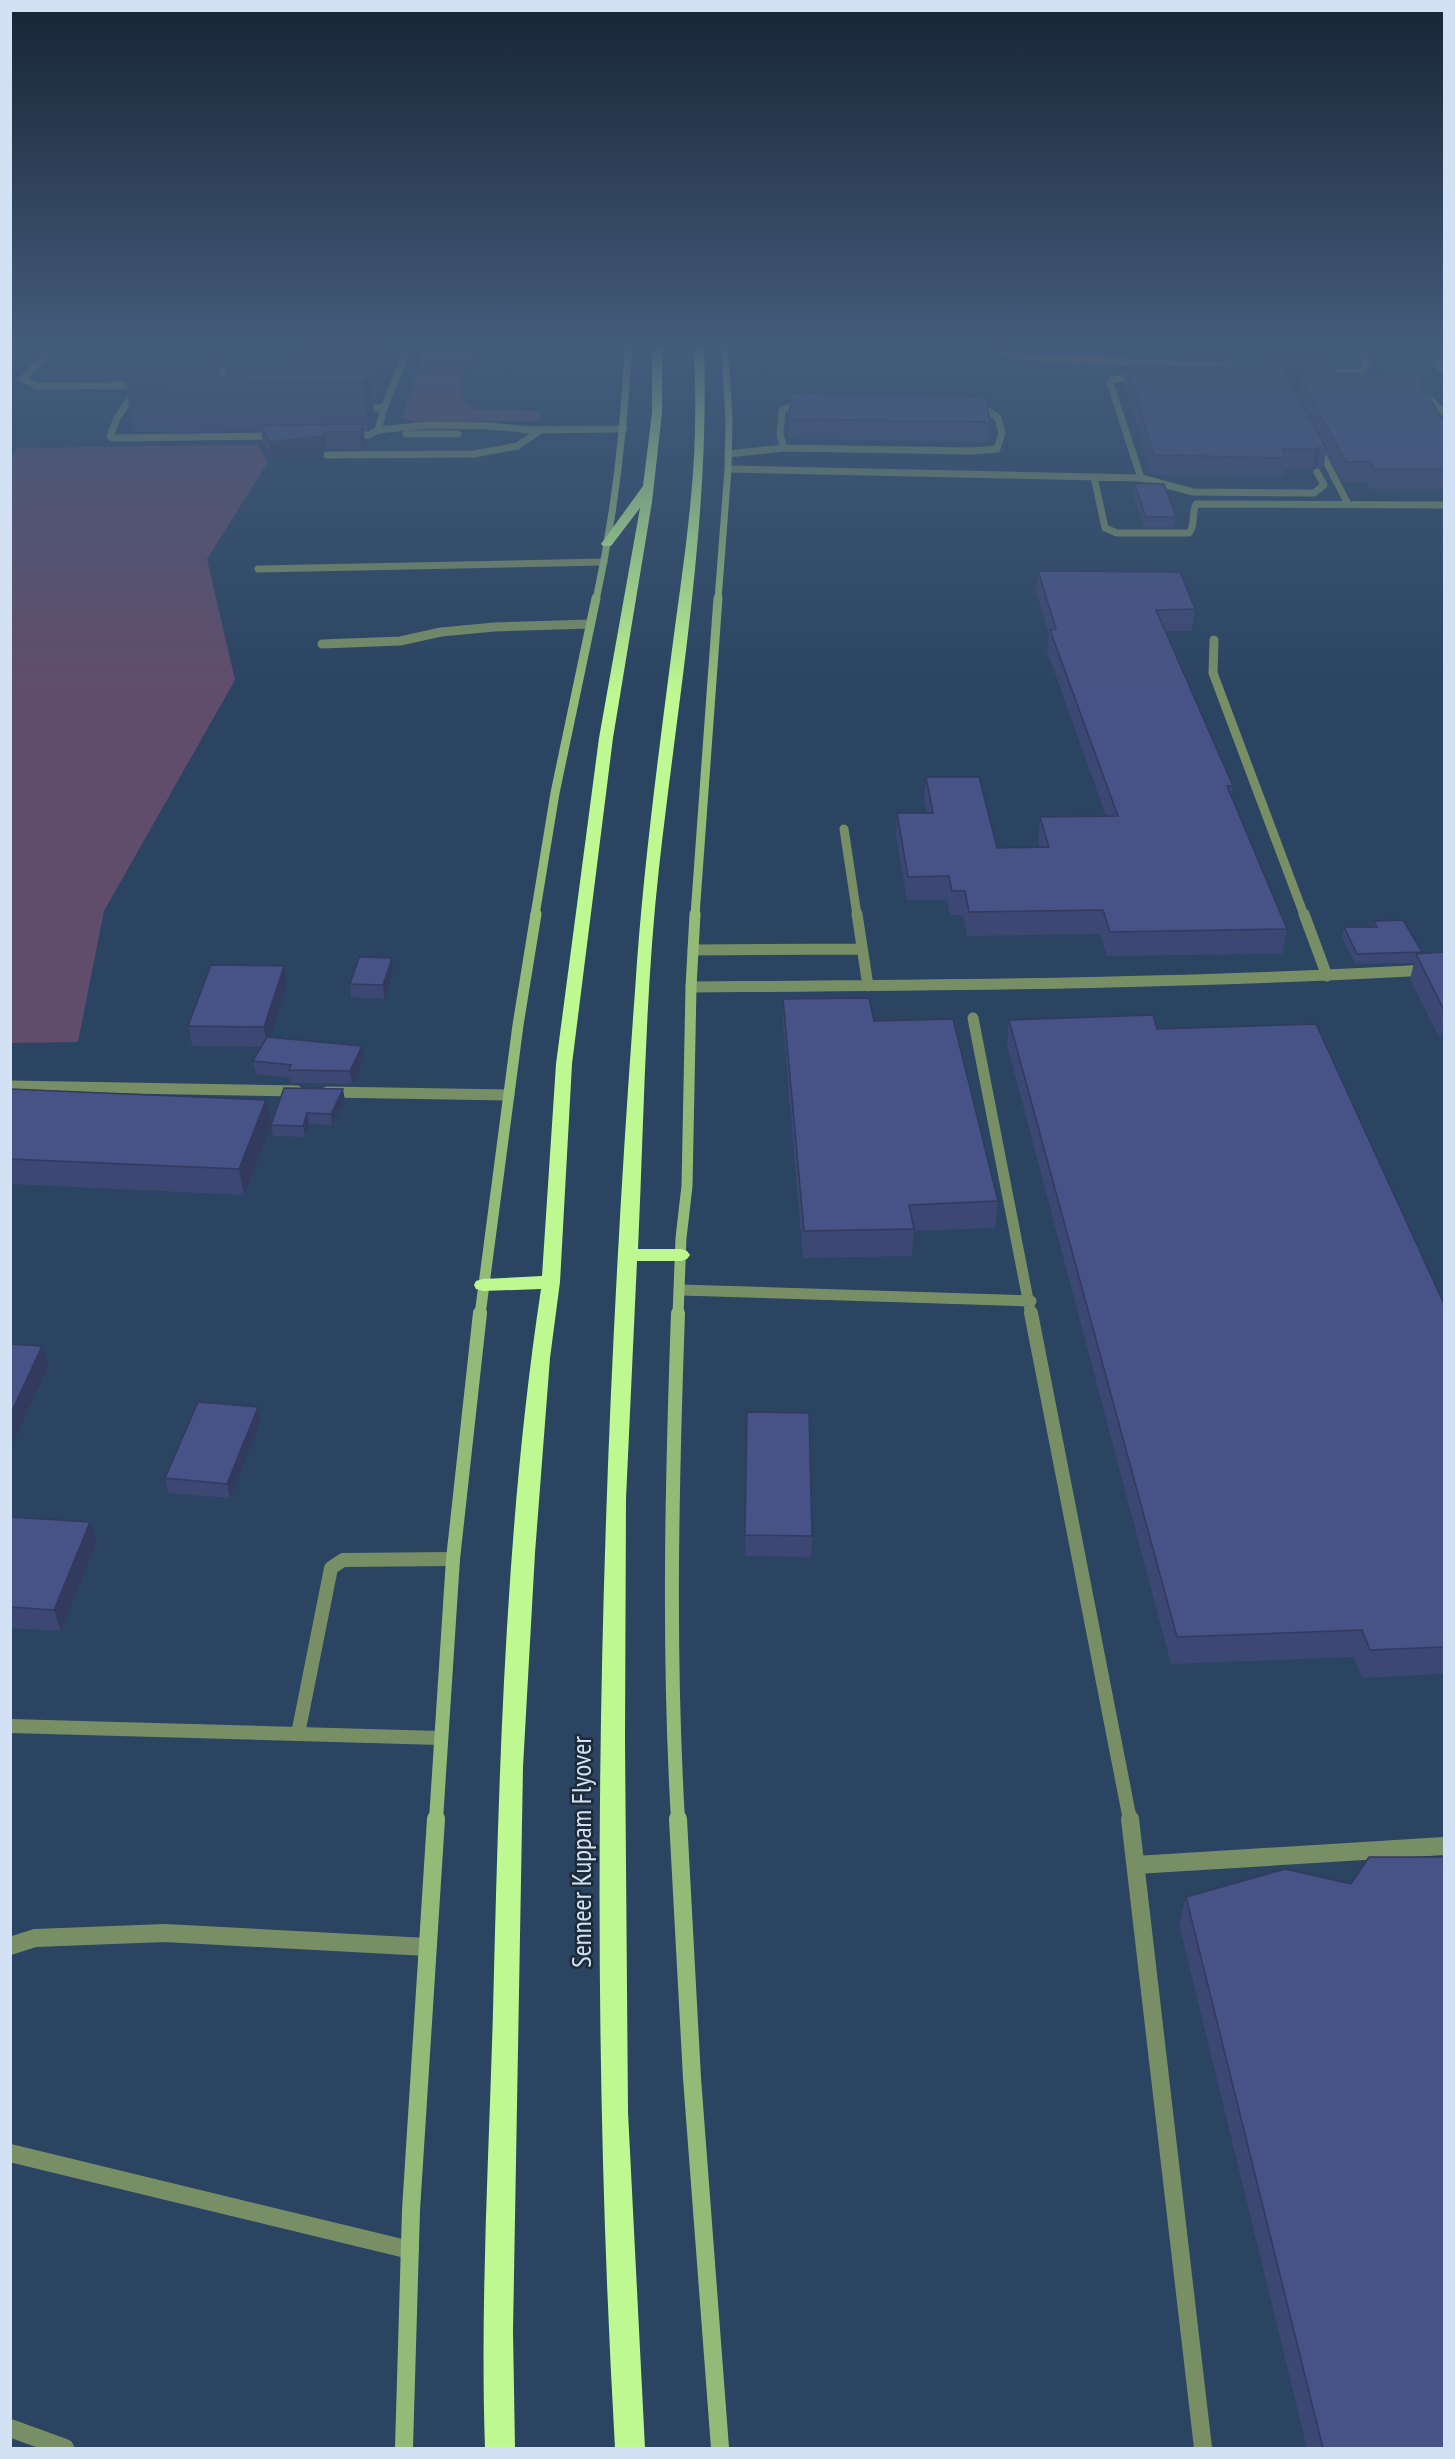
<svg xmlns="http://www.w3.org/2000/svg" width="1455" height="2459" font-family="'PT Sans Narrow',sans-serif">
  <rect width="100%" height="100%" fill="#2a4461"/>
  <path fill="#604d6b" d="M 425,349 L 477,349 C 466,371 450,389 472,409 L 540,411 L 539,421 L 411,421 L 402,418 Z
    M 257,445 L 268,462 L 207,559 L 235,680 L 104,911 L 78,1042 L 11,1043 L 10,577 L 13,576 L 10,574 L 11,460 L 17,448 Z"/>
  <g fill="none" stroke-linecap="round" stroke-linejoin="round">
    <path stroke="#788f66" stroke-width="7" d="M 51,349 L 23,379 L 37,386 L 142,385
      M 1000,349 L 1014,356 L 1229,367
      M 1319,371 L 1360,373 L 1366,365 L 1362,349
      M 1141,378 L 1113,379 L 1110,383 L 1141,478
      M 219,384 L 234,349
      M 137,389 L 117,418 L 110,436 L 113,438 L 277,436
      M 1419,389 L 1444,413
      M 358,408 L 384,408 L 378,430
      M 384,408 L 408,349
      M 523,430 L 624,429
      M 406,434 L 458,434
      M 349,435 L 369,435 L 378,430 L 428,425 L 489,426 L 531,430
      M 1318,446 L 1348,504
      M 784,448 L 780,435 L 782,410 L 793,406 L 805,406
      M 728,454 L 784,448 L 972,451 L 997,449 L 1002,433 L 998,418 L 986,410 L 973,409
      M 327,455 L 474,454 L 517,446 L 541,430
      M 728,469 L 1141,478 L 1193,492 L 1314,493 L 1324,485 L 1317,472
      M 1094,477 L 1105,528 L 1117,533 L 1189,533 C 1196,525 1191,514 1196,504 L 1444,505
      M 258,569 L 604,562"/>
    <path stroke="#788f66" stroke-width="9" d="M 1214,640 L 1213,673 L 1304,915
      M 322,644 L 400,641 L 441,632 L 494,627 L 590,624
      M 844,829 L 857,915"/>
    <path stroke="#788f66" stroke-width="11" d="M 857,914 L 868,986
      M 1304,914 L 1327,976
      M 693,950 L 862,949
      M 691,987 C 942,985 1193,984 1444,969
      M 973,1018 L 1031,1315
      M 10,1086 L 297,1091
      M 327,1092 L 509,1095
      M 681,1290 L 1031,1301"/>
    <path stroke="#788f66" stroke-width="14" d="M 1031,1313 L 1130,1820
      M 10,1726 L 440,1738
      M 298,1734 L 331,1568 L 343,1560 L 453,1559"/>
    <path stroke="#788f66" stroke-width="18" d="M 1130,1819 L 1203,2448
      M 1136,1865 L 1444,1846
      M 10,1946 L 35,1938 L 165,1933 L 427,1947
      M 10,2153 L 410,2250
      M 10,2428 L 65,2448"/>
    <path stroke="#788f66" stroke-width="7" d="M 1444,362 L 1438,365 L 1444,370"/>
    <path stroke="#94ba78" stroke-width="7" d="M 596,600 C 614,517 624,434 628,349
      M 718,600 L 728,469 L 729,421 L 725,349"/>
    <path stroke="#94ba78" stroke-width="9" d="M 535,915 L 555,793 L 596,598
      M 695,915 L 718,598"/>
    <path stroke="#94ba78" stroke-width="11" d="M 480,1315 L 518,1025 L 536,914
      M 678,1315 L 681,1238 L 687,1186 L 691,987 L 695,914"/>
    <path stroke="#94ba78" stroke-width="14" d="M 436,1820 L 453,1559 L 480,1313
      M 678,1820 C 668,1651 672,1482 678,1313"/>
    <path stroke="#94ba78" stroke-width="18" d="M 678,1819 L 692,2078 L 720,2448
      M 404,2448 L 411,2210 L 436,1819"/>
    <path fill="#bef890" fill-rule="evenodd" d="M 652,349 L 662,349 L 662,413 L 652,502 L 613,738 L 572,1064 L 560,1282 L 550,1358 L 535,1553 L 523,1767 L 513,2331 L 515,2448 L 485,2448 C 480,2303 489,2156 493,2011 C 499,1770 505,1527 541,1289 L 483,1291 L 476,1289 L 474,1285 L 476,1281 L 483,1279 L 542,1276 L 556,1064 L 599,738 L 640,508 L 611,546 L 603,546 L 601,544 L 643,486 L 652,413 Z
      M 694,349 L 704,349 C 710,521 678,697 659,868 C 645,994 644,1123 638,1249 L 681,1249 L 687,1251 L 690,1255 L 687,1259 L 681,1261 L 637,1261 L 626,1499 L 625,1741 L 628,2112 L 645,2448 L 615,2448 C 587,1963 599,1475 635,991 C 642,881 656,773 670,665 C 677,609 686,553 691,497 C 696,448 696,398 694,349 Z"/>
  </g>
  <path fill="#3d4773" fill-rule="evenodd" d="M 44,349 L 397,349 L 378,402 L 373,402 L 374,414 L 368,429 L 363,429 L 365,441 L 362,449 L 327,449 L 322,453 L 272,459 L 263,442 L 261,431 L 134,432 L 125,385 L 129,379 L 50,379 ZM 224,358 L 227,376 L 216,376 Z
    M 1172,349 L 1333,349 L 1332,358 L 1337,362 L 1335,373 L 1444,422 L 1444,489 L 1371,489 L 1367,482 L 1343,482 L 1326,452 L 1323,469 L 1317,466 L 1312,469 L 1284,469 L 1282,478 L 1152,475 L 1124,385 L 1127,366 L 1262,366 L 1262,363 L 1172,358 ZM 1298,383 L 1296,394 L 1292,385 Z
    M 1427,349 L 1444,349 L 1444,357 L 1432,359 Z
    M 789,419 L 990,422 L 988,442 L 789,439 Z
    M 1134,483 L 1176,517 L 1174,527 L 1144,527 L 1133,494 Z
    M 1038,571 L 1195,609 L 1192,631 L 1165,631 L 1233,786 L 1231,796 L 1287,929 L 1282,954 L 1107,956 L 1100,934 L 967,936 L 963,915 L 950,915 L 947,900 L 907,900 L 896,836 L 897,813 L 927,813 L 924,800 L 926,777 L 997,848 L 1040,848 L 1038,840 L 1040,817 L 1106,816 L 1047,651 L 1049,634 L 1036,592 Z
    M 1374,921 L 1422,952 L 1421,953 L 1444,952 L 1444,1035 L 1438,1035 L 1410,979 L 1414,963 L 1355,964 L 1342,938 L 1344,927 L 1372,927 Z
    M 393,971 L 384,999 L 351,997 L 350,984 Z
    M 287,985 L 270,1038 L 364,1059 L 352,1084 L 291,1083 L 290,1078 L 256,1074 L 253,1061 L 261,1047 L 192,1046 L 188,1026 Z
    M 783,999 L 874,1021 L 998,1201 L 995,1228 L 914,1231 L 912,1256 L 803,1258 L 783,1024 Z
    M 1009,1020 L 1157,1029 L 1444,1304 L 1444,1674 L 1362,1678 L 1354,1657 L 1171,1664 L 1007,1045 Z
    M 10,1089 L 266,1100 L 271,1126 L 244,1195 L 10,1184 Z
    M 345,1100 L 332,1125 L 309,1124 L 305,1137 L 273,1136 L 271,1125 Z
    M 258,1407 L 261,1421 L 230,1498 L 168,1493 L 165,1478 Z
    M 747,1412 L 812,1536 L 811,1557 L 745,1556 Z
    M 10,1517 L 96,1543 L 61,1631 L 10,1628 Z
    M 1351,1884 L 1444,2448 L 1307,2448 L 1179,1924 L 1186,1897 Z"/>
  <path fill="#323a5e" d="M 211,349 L 223,349 L 224,358 L 215,379 Z
    M 295,349 L 310,349 L 298,371 Z
    M 383,349 L 397,349 L 378,402 L 375,370 Z
    M 1444,352 L 1444,357 L 1432,359 L 1432,354 Z
    M 1310,362 L 1307,380 L 1299,376 L 1298,383 L 1283,388 L 1286,369 Z
    M 369,367 L 374,414 L 368,429 L 363,382 Z
    M 363,424 L 365,441 L 362,449 L 360,432 Z
    M 325,432 L 327,449 L 322,453 L 272,459 L 269,442 Z
    M 1320,447 L 1317,466 L 1312,469 L 1316,449 Z
    M 392,958 L 393,971 L 384,999 L 383,985 Z
    M 284,966 L 287,985 L 267,1047 L 264,1027 Z
    M 362,1046 L 364,1059 L 352,1084 L 350,1071 Z
    M 343,1089 L 345,1100 L 332,1125 L 331,1114 Z
    M 266,1100 L 271,1126 L 244,1195 L 239,1169 Z
    M 307,1113 L 309,1124 L 305,1137 L 303,1126 Z
    M 42,1346 L 48,1366 L 10,1449 L 10,1415 Z
    M 258,1407 L 261,1421 L 230,1498 L 227,1484 Z
    M 90,1522 L 96,1543 L 61,1631 L 54,1610 Z"/>
  <path fill="#475386" stroke="#323a5e" stroke-width="1.5" d="M 306,349 L 383,349 L 375,370 L 370,370 L 369,367 L 298,368 Z
    M 1430,349 L 1444,349 L 1444,352 L 1432,354 Z
    M 1264,355 L 1336,359 L 1337,362 L 1310,362 L 1286,369 L 1286,375 L 1327,450 L 1320,447 L 1316,449 L 1282,449 L 1286,458 L 1154,455 L 1127,366 L 1262,366 L 1267,361 Z
    M 369,367 L 363,382 L 125,385 L 130,377 L 285,375 L 290,373 L 290,368 Z
    M 1312,373 L 1416,375 L 1444,422 L 1444,469 L 1374,469 L 1371,462 L 1346,462 L 1299,376 Z
    M 794,393 L 986,397 L 990,422 L 789,419 L 791,394 Z
    M 363,424 L 360,432 L 325,432 L 320,436 L 269,442 L 261,425 Z
    M 1134,483 L 1164,484 L 1176,517 L 1146,517 Z
    M 1038,571 L 1180,572 L 1195,609 L 1156,610 L 1233,786 L 1227,786 L 1287,929 L 1110,932 L 1103,910 L 969,912 L 965,891 L 952,891 L 949,876 L 908,877 L 897,813 L 933,813 L 926,777 L 979,777 L 997,848 L 1049,847 L 1040,817 L 1118,816 L 1050,630 L 1056,629 Z
    M 1403,920 L 1422,952 L 1357,954 L 1344,927 L 1377,927 L 1374,921 Z
    M 1444,952 L 1444,1010 L 1416,954 Z
    M 359,957 L 392,958 L 383,985 L 350,984 Z
    M 211,965 L 284,966 L 264,1027 L 188,1026 Z
    M 869,998 L 874,1021 L 953,1019 L 998,1201 L 909,1205 L 914,1229 L 804,1231 L 783,999 Z
    M 1153,1015 L 1157,1029 L 1316,1024 L 1444,1304 L 1444,1647 L 1370,1650 L 1362,1630 L 1177,1637 L 1009,1020 Z
    M 267,1037 L 362,1046 L 350,1071 L 289,1070 L 291,1065 L 253,1061 Z
    M 284,1088 L 343,1089 L 331,1114 L 307,1113 L 303,1126 L 271,1125 Z
    M 10,1089 L 266,1100 L 239,1169 L 10,1159 Z
    M 10,1344 L 42,1346 L 10,1415 Z
    M 198,1402 L 258,1407 L 227,1484 L 165,1478 Z
    M 747,1412 L 809,1413 L 812,1536 L 745,1535 Z
    M 10,1517 L 90,1522 L 54,1610 L 10,1607 Z
    M 1369,1857 L 1444,1857 L 1444,2448 L 1323,2448 L 1186,1897 L 1285,1869 L 1351,1884 Z"/>
  <linearGradient id="sky" x2="0" y2="1"><stop stop-color="#172535"/><stop offset="0.5" stop-color="#445c7b"/><stop offset="1" stop-color="#445c7b" stop-opacity="0"/></linearGradient>
  <rect width="1455" height="693" fill="url(#sky)"/>
  <g text-anchor="middle" stroke-width="5" stroke-linejoin="round" paint-order="stroke">
    <g font-size="27" fill="#d2e1f3" stroke="#1e2a37">
      <text transform="translate(582 1852) rotate(-90)" y="9">Senneer Kuppam Flyover</text>
    </g>
  </g>
  <rect width="1455" height="2459" fill="none" stroke="#d2e1f3" stroke-width="24"/>
</svg>
